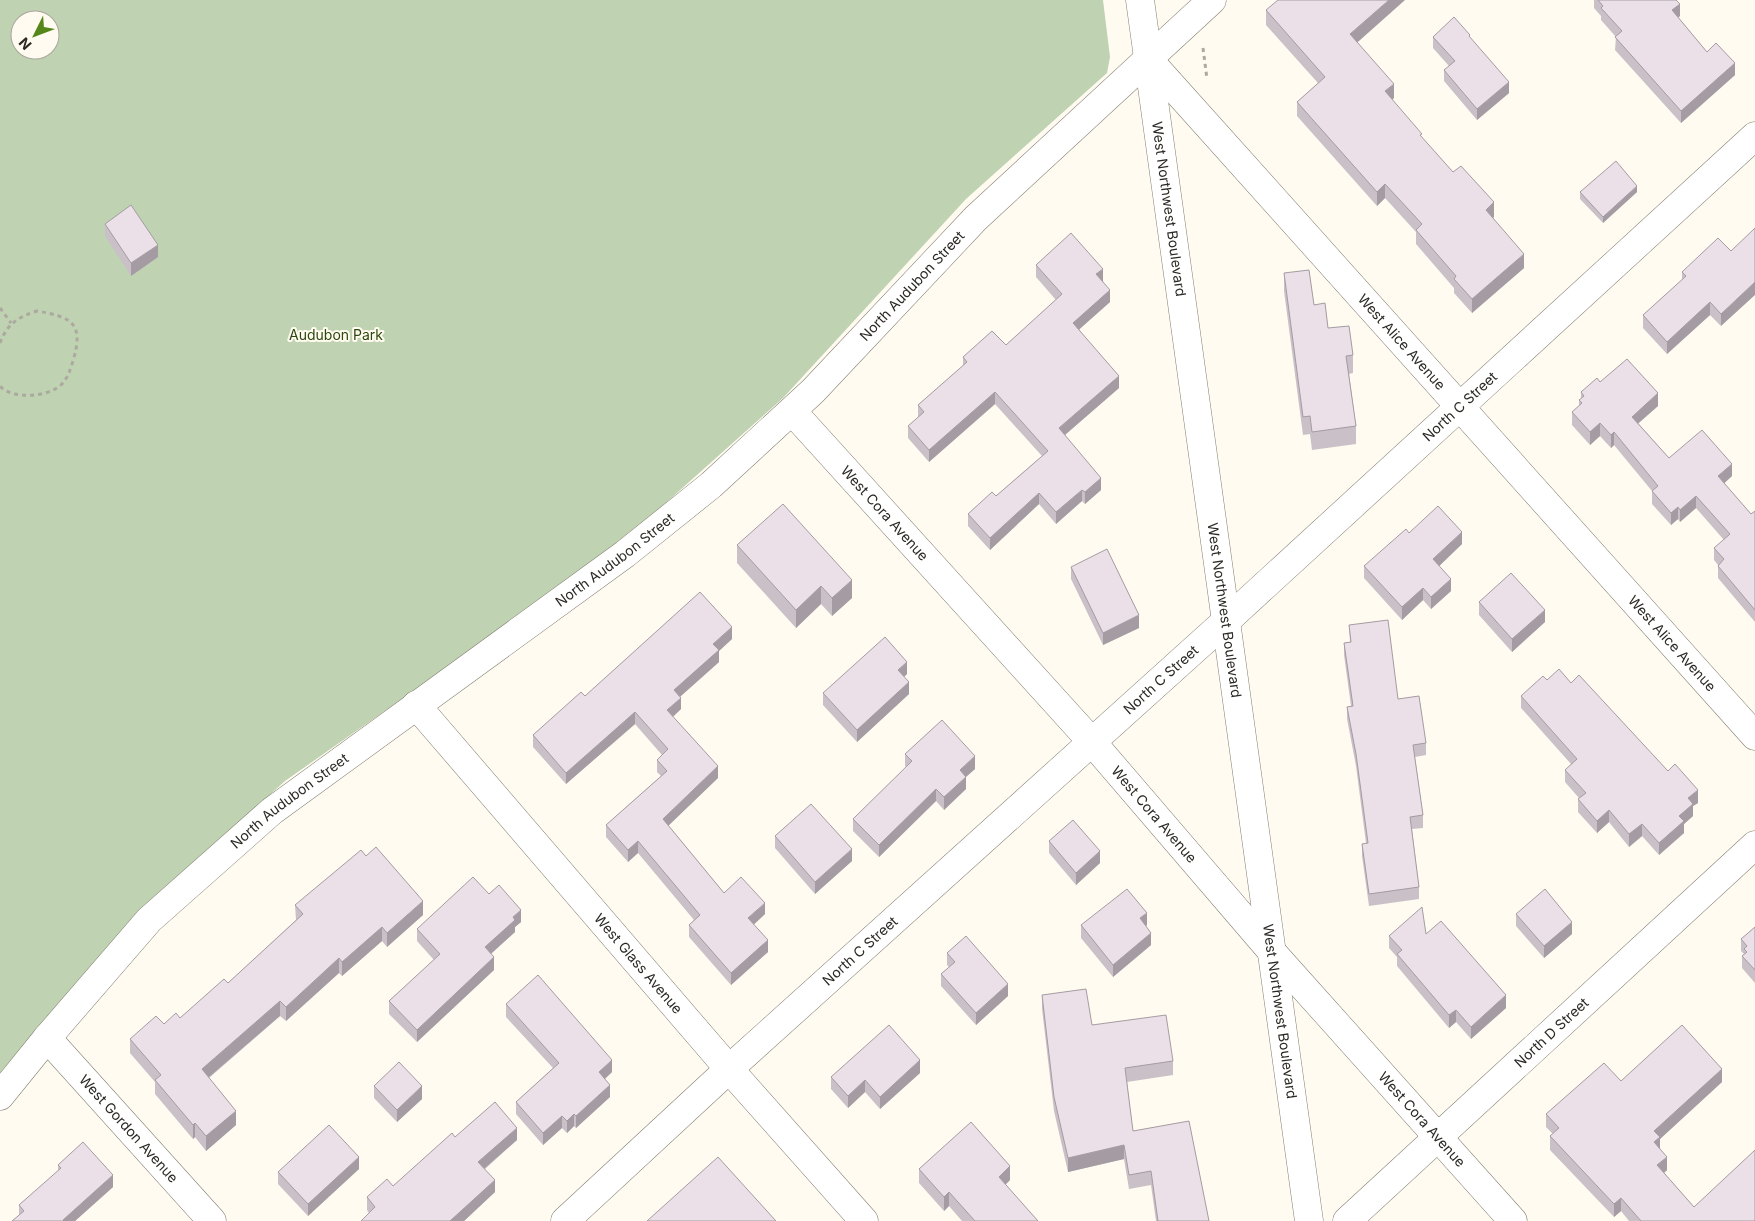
<svg xmlns="http://www.w3.org/2000/svg" width="1755" height="1221" font-family="Inter,sans-serif">
  <rect width="100%" height="100%" fill="#fffbf0"/>
  <path fill="#bfd2b1" fill-rule="evenodd" d="M 0,0 L 1103,0 L 1110,57 L 1107,73 L 966,199 L 783,398 L 641,525 L 487,639 L 285,781 L 189,868 L 105,951 L 0,1073 ZM 20,20 L 50,20 L 50,50 L 20,50 Z"/>
  <g fill="none" stroke-linecap="round" stroke-linejoin="round">
    <g stroke="#827e72" stroke-width="29">
      <g id="minor">
        <path id="s1" d="M 1148,59 L 1755,736"/>
        <path id="s2" d="M 792,411 L 1092,742 L 1273,953 L 1513,1221"/>
        <path id="s3" d="M 416,705 L 729,1069 L 864,1221"/>
        <path id="s4" d="M 47,1038 L 212,1221"/>
        <path id="s5" d="M 0,1096 L 47,1038 L 149,920 L 272,811 L 625,554 L 711,485 L 813,391 L 976,218 L 1212,0"/>
        <path id="s6" d="M 565,1221 L 729,1069 L 1226,621 L 1755,136"/>
        <path id="s7" d="M 1347,1221 L 1755,845"/>
      </g>
    </g>
    <g stroke="#827e72" stroke-width="29">
      <g id="secondary">
        <path id="s8" d="M 1140,0 L 1309,1221"/>
      </g>
    </g>
    <path stroke="#aca9a0" stroke-width="3" stroke-dasharray="4 4" stroke-linecap="butt" d="M 1203,48 L 1207,79
      M 0,308 L 11,323
      M 0,343 C 7,324 18,317 37,311 C 73,317 84,324 73,361 C 70,370 68,378 61,385 C 48,397 12,400 0,386"/>
    <use href="#minor" stroke="#fff" stroke-width="28"/>
    <use href="#secondary" stroke="#fff" stroke-width="28"/>
  </g>
  <path fill="#cac0c8" d="M 1594,0 L 1676,0 L 1680,16 L 1678,17 L 1707,52 L 1735,75 L 1681,123 L 1615,50 L 1616,37 L 1601,20 L 1601,16 L 1594,8 Z
    M 1266,10 L 1357,42 L 1394,98 L 1392,99 L 1422,138 L 1494,217 L 1493,218 L 1524,268 L 1472,313 L 1454,293 L 1454,288 L 1416,244 L 1416,232 L 1385,198 L 1377,206 L 1297,116 L 1297,102 L 1318,83 L 1266,25 Z
    M 1433,37 L 1470,38 L 1509,93 L 1477,120 L 1444,81 L 1444,70 L 1449,66 L 1433,48 Z
    M 1580,192 L 1637,192 L 1603,223 L 1580,199 Z
    M 105,224 L 158,257 L 131,276 L 105,236 Z
    M 1731,251 L 1721,326 L 1710,315 L 1667,354 L 1643,328 L 1643,315 L 1682,280 L 1682,272 Z
    M 1036,265 L 1103,281 L 1110,302 L 1079,329 L 1119,388 L 1065,435 L 1101,490 L 1085,504 L 1082,501 L 1056,524 L 1039,504 L 990,550 L 968,526 L 968,514 L 996,496 L 1042,456 L 995,404 L 929,462 L 908,438 L 908,426 L 918,418 L 918,405 L 963,366 L 963,357 L 1006,345 L 1056,300 L 1036,277 Z
    M 1284,273 L 1314,305 L 1328,328 L 1353,355 L 1353,373 L 1349,374 L 1356,426 L 1356,444 L 1312,450 L 1310,434 L 1303,435 L 1284,291 Z
    M 1600,382 L 1658,406 L 1638,423 L 1669,458 L 1732,476 L 1724,483 L 1751,514 L 1755,511 L 1755,622 L 1718,578 L 1718,565 L 1714,560 L 1714,548 L 1724,540 L 1696,508 L 1680,522 L 1678,519 L 1671,525 L 1652,504 L 1652,491 L 1614,445 L 1611,448 L 1600,436 L 1590,445 L 1572,425 L 1572,412 L 1579,406 L 1579,400 L 1581,399 L 1581,392 Z
    M 1409,533 L 1462,544 L 1439,566 L 1451,591 L 1431,609 L 1423,600 L 1402,620 L 1364,578 L 1364,566 Z
    M 737,545 L 852,598 L 832,616 L 821,604 L 796,628 L 737,563 Z
    M 1071,567 L 1139,628 L 1103,645 L 1071,579 Z
    M 1479,602 L 1545,622 L 1512,652 L 1479,615 Z
    M 1349,625 L 1398,699 L 1426,743 L 1426,755 L 1415,757 L 1423,815 L 1423,828 L 1412,829 L 1419,887 L 1419,899 L 1369,906 L 1362,856 L 1362,844 L 1366,843 L 1356,766 L 1347,719 L 1347,707 L 1351,706 L 1344,655 L 1344,643 L 1350,642 Z
    M 732,639 L 719,651 L 719,662 L 680,697 L 681,709 L 673,717 L 718,778 L 668,825 L 724,893 L 765,914 L 753,925 L 768,952 L 731,985 L 689,937 L 689,925 L 694,920 L 638,853 L 628,862 L 606,837 L 606,825 L 661,776 L 657,772 L 657,760 L 662,755 L 635,724 L 566,784 L 533,747 L 533,735 L 585,696 Z
    M 907,674 L 904,677 L 909,694 L 857,742 L 823,705 L 823,693 Z
    M 1547,680 L 1571,683 L 1698,803 L 1693,806 L 1693,816 L 1684,824 L 1684,833 L 1659,855 L 1642,836 L 1629,847 L 1609,822 L 1597,833 L 1578,812 L 1578,799 L 1579,798 L 1565,782 L 1565,770 L 1571,764 L 1521,708 L 1521,696 Z
    M 905,754 L 975,769 L 966,777 L 966,789 L 944,810 L 936,801 L 879,857 L 853,831 L 853,819 L 907,767 L 905,766 Z
    M 775,836 L 852,861 L 815,894 L 775,848 Z
    M 1049,841 L 1100,863 L 1076,885 L 1049,853 Z
    M 489,894 L 521,922 L 515,927 L 515,932 L 491,954 L 494,970 L 417,1042 L 389,1014 L 389,1001 L 434,960 L 417,941 L 417,929 Z
    M 295,905 L 423,915 L 387,947 L 382,941 L 342,976 L 339,973 L 286,1021 L 280,1016 L 209,1078 L 236,1125 L 206,1151 L 195,1137 L 193,1139 L 155,1094 L 155,1082 L 130,1053 L 130,1039 L 180,1018 L 228,983 L 296,920 Z
    M 1516,914 L 1572,934 L 1544,958 L 1516,926 Z
    M 1081,925 L 1147,925 L 1146,926 L 1151,945 L 1113,977 L 1081,938 Z
    M 1755,927 L 1755,983 L 1742,968 L 1742,956 L 1744,954 L 1741,951 L 1741,939 Z
    M 1426,934 L 1506,1008 L 1471,1039 L 1456,1022 L 1449,1028 L 1397,966 L 1397,957 L 1389,948 L 1389,936 Z
    M 947,953 L 1008,996 L 976,1025 L 941,986 L 941,974 L 949,967 L 947,965 Z
    M 1042,995 L 1092,1025 L 1173,1061 L 1173,1075 L 1127,1082 L 1133,1131 L 1209,1221 L 1156,1221 L 1151,1185 L 1129,1189 L 1124,1159 L 1068,1172 L 1054,1111 L 1042,1009 Z
    M 506,1004 L 612,1072 L 605,1079 L 610,1097 L 576,1128 L 574,1126 L 567,1133 L 562,1128 L 543,1145 L 516,1114 L 516,1102 L 553,1068 L 506,1017 Z
    M 920,1073 L 880,1109 L 865,1092 L 848,1108 L 831,1089 L 831,1077 Z
    M 1621,1081 L 1722,1082 L 1660,1139 L 1660,1149 L 1667,1170 L 1664,1173 L 1694,1207 L 1755,1221 L 1629,1221 L 1621,1211 L 1614,1217 L 1550,1150 L 1550,1136 L 1553,1134 L 1546,1127 L 1546,1114 Z
    M 374,1086 L 422,1099 L 397,1122 L 374,1098 Z
    M 455,1137 L 517,1140 L 485,1169 L 495,1192 L 464,1221 L 361,1221 L 369,1213 L 367,1210 L 367,1197 L 393,1186 Z
    M 58,1165 L 113,1187 L 75,1221 L 12,1221 L 19,1215 L 19,1205 L 58,1171 Z
    M 359,1169 L 308,1216 L 278,1184 L 278,1172 Z
    M 919,1169 L 1010,1180 L 1005,1185 L 1038,1221 L 962,1221 L 949,1206 L 944,1211 L 919,1183 Z"/>
  <path fill="#a49ca2" d="M 1389,0 L 1405,0 L 1350,49 L 1350,34 Z
    M 1680,4 L 1680,16 L 1672,23 L 1672,10 Z
    M 1735,63 L 1735,75 L 1681,123 L 1681,111 Z
    M 1509,82 L 1509,93 L 1477,120 L 1477,109 Z
    M 1394,84 L 1394,98 L 1385,106 L 1385,91 Z
    M 1385,184 L 1385,198 L 1377,206 L 1377,192 Z
    M 1637,186 L 1637,192 L 1603,223 L 1603,217 Z
    M 1494,202 L 1494,217 L 1486,224 L 1486,210 Z
    M 158,245 L 158,257 L 131,276 L 131,263 Z
    M 1524,254 L 1524,268 L 1472,313 L 1472,299 Z
    M 1103,269 L 1103,281 L 1096,286 L 1096,274 Z
    M 1755,282 L 1755,295 L 1721,326 L 1721,314 Z
    M 1110,290 L 1110,302 L 1073,335 L 1073,323 Z
    M 1710,302 L 1710,315 L 1667,354 L 1667,342 Z
    M 1119,376 L 1119,388 L 1059,440 L 1059,428 Z
    M 995,392 L 995,404 L 929,462 L 929,450 Z
    M 1658,393 L 1658,406 L 1632,429 L 1632,417 Z
    M 1600,423 L 1600,436 L 1590,445 L 1590,432 Z
    M 1614,432 L 1614,445 L 1611,448 L 1611,435 Z
    M 1732,464 L 1732,476 L 1718,489 L 1718,476 Z
    M 1101,478 L 1101,490 L 1085,504 L 1085,492 Z
    M 1082,490 L 1082,501 L 1056,524 L 1056,512 Z
    M 1039,493 L 1039,504 L 990,550 L 990,538 Z
    M 1696,496 L 1696,508 L 1680,522 L 1680,510 Z
    M 1678,507 L 1678,519 L 1671,525 L 1671,513 Z
    M 1462,532 L 1462,544 L 1433,572 L 1433,559 Z
    M 1451,579 L 1451,591 L 1431,609 L 1431,597 Z
    M 852,580 L 852,598 L 832,616 L 832,598 Z
    M 821,586 L 821,604 L 796,628 L 796,610 Z
    M 1423,588 L 1423,600 L 1402,620 L 1402,607 Z
    M 1545,610 L 1545,622 L 1512,652 L 1512,639 Z
    M 1139,615 L 1139,628 L 1103,645 L 1103,633 Z
    M 732,627 L 732,639 L 719,651 L 719,662 L 674,702 L 674,690 L 713,644 Z
    M 907,662 L 907,674 L 898,682 L 898,670 Z
    M 909,682 L 909,694 L 857,742 L 857,730 Z
    M 681,698 L 681,709 L 667,722 L 667,710 Z
    M 635,712 L 635,724 L 566,784 L 566,773 Z
    M 975,756 L 975,769 L 960,782 L 960,770 Z
    M 718,766 L 718,778 L 663,831 L 663,819 Z
    M 966,777 L 966,789 L 944,810 L 944,797 Z
    M 936,789 L 936,801 L 879,857 L 879,845 Z
    M 1698,790 L 1698,803 L 1693,806 L 1693,816 L 1684,824 L 1684,833 L 1659,855 L 1659,843 L 1679,816 L 1688,798 Z
    M 1609,810 L 1609,822 L 1597,833 L 1597,821 Z
    M 1642,824 L 1642,836 L 1629,847 L 1629,834 Z
    M 638,841 L 638,853 L 628,862 L 628,850 Z
    M 852,849 L 852,861 L 815,894 L 815,882 Z
    M 1100,851 L 1100,863 L 1076,885 L 1076,873 Z
    M 423,901 L 423,915 L 387,947 L 387,933 Z
    M 765,903 L 765,914 L 748,930 L 748,918 Z
    M 521,910 L 521,922 L 515,927 L 515,932 L 485,959 L 485,947 L 513,917 Z
    M 1147,913 L 1147,925 L 1140,930 L 1140,918 Z
    M 1572,922 L 1572,934 L 1544,958 L 1544,946 Z
    M 382,927 L 382,941 L 342,976 L 342,962 Z
    M 1151,933 L 1151,945 L 1113,977 L 1113,965 Z
    M 768,940 L 768,952 L 731,985 L 731,973 Z
    M 494,957 L 494,970 L 417,1042 L 417,1030 Z
    M 339,958 L 339,973 L 286,1021 L 286,1007 Z
    M 1008,984 L 1008,996 L 976,1025 L 976,1013 Z
    M 1506,995 L 1506,1008 L 1471,1039 L 1471,1027 Z
    M 280,1001 L 280,1016 L 202,1083 L 202,1069 Z
    M 1456,1010 L 1456,1022 L 1449,1028 L 1449,1015 Z
    M 612,1060 L 612,1072 L 599,1084 L 599,1072 Z
    M 920,1060 L 920,1073 L 880,1109 L 880,1097 Z
    M 1722,1069 L 1722,1082 L 1660,1139 L 1660,1150 L 1654,1142 L 1654,1131 Z
    M 865,1080 L 865,1092 L 848,1108 L 848,1096 Z
    M 610,1085 L 610,1097 L 576,1128 L 576,1116 Z
    M 422,1086 L 422,1099 L 397,1122 L 397,1110 Z
    M 236,1111 L 236,1125 L 206,1151 L 206,1136 Z
    M 574,1114 L 574,1126 L 567,1133 L 567,1121 Z
    M 562,1116 L 562,1128 L 543,1145 L 543,1133 Z
    M 195,1123 L 195,1137 L 193,1139 L 193,1125 Z
    M 517,1128 L 517,1140 L 478,1174 L 478,1162 Z
    M 1124,1145 L 1124,1159 L 1068,1172 L 1068,1158 Z
    M 359,1157 L 359,1169 L 308,1216 L 308,1204 Z
    M 1667,1157 L 1667,1170 L 1657,1179 L 1657,1165 Z
    M 1010,1166 L 1010,1180 L 999,1191 L 999,1177 Z
    M 113,1175 L 113,1187 L 75,1221 L 63,1221 L 63,1220 Z
    M 495,1180 L 495,1192 L 464,1221 L 450,1221 Z
    M 949,1192 L 949,1206 L 944,1211 L 944,1197 Z
    M 1621,1198 L 1621,1211 L 1614,1217 L 1614,1204 Z"/>
  <path fill="#ebdfe8" stroke="#a49ca2" d="M 1278,0 L 1389,0 L 1350,34 L 1394,84 L 1385,91 L 1422,134 L 1420,135 L 1453,172 L 1461,166 L 1494,202 L 1486,210 L 1524,254 L 1472,299 L 1454,279 L 1456,276 L 1416,230 L 1422,224 L 1385,184 L 1377,192 L 1297,102 L 1325,77 L 1266,10 Z
    M 1598,0 L 1676,0 L 1680,4 L 1672,10 L 1707,52 L 1716,43 L 1735,63 L 1681,111 L 1615,37 L 1622,31 L 1601,8 L 1603,6 Z
    M 1454,17 L 1470,35 L 1469,36 L 1509,82 L 1477,109 L 1444,70 L 1455,61 L 1433,37 Z
    M 1616,161 L 1637,186 L 1603,217 L 1580,192 Z
    M 131,205 L 158,245 L 131,263 L 105,224 Z
    M 1755,228 L 1755,282 L 1721,314 L 1710,302 L 1667,342 L 1643,315 L 1686,276 L 1682,272 L 1718,238 L 1731,251 Z
    M 1071,233 L 1103,269 L 1096,274 L 1110,290 L 1073,323 L 1119,376 L 1059,428 L 1101,478 L 1085,492 L 1082,490 L 1056,512 L 1039,493 L 990,538 L 968,514 L 992,492 L 996,496 L 1048,451 L 995,392 L 929,450 L 908,426 L 924,412 L 918,405 L 967,362 L 963,357 L 992,331 L 1006,345 L 1062,294 L 1036,265 Z
    M 1309,270 L 1314,305 L 1325,303 L 1328,328 L 1349,326 L 1353,355 L 1346,356 L 1356,426 L 1312,432 L 1310,416 L 1303,417 L 1284,273 Z
    M 1627,359 L 1658,393 L 1632,417 L 1669,458 L 1702,430 L 1732,464 L 1718,476 L 1751,514 L 1755,511 L 1755,610 L 1718,566 L 1724,559 L 1714,548 L 1730,534 L 1696,496 L 1680,510 L 1678,507 L 1671,513 L 1652,491 L 1658,486 L 1614,432 L 1611,435 L 1600,423 L 1590,432 L 1572,412 L 1582,403 L 1579,400 L 1584,396 L 1581,392 L 1597,378 L 1600,382 Z
    M 783,504 L 852,580 L 832,598 L 821,586 L 796,610 L 737,545 Z
    M 1438,506 L 1462,532 L 1433,559 L 1451,579 L 1431,597 L 1423,588 L 1402,607 L 1364,566 L 1406,529 L 1409,533 Z
    M 1107,549 L 1139,615 L 1103,633 L 1071,567 Z
    M 1511,573 L 1545,610 L 1512,639 L 1479,602 Z
    M 700,592 L 732,627 L 713,644 L 719,650 L 674,690 L 681,698 L 667,710 L 718,766 L 663,819 L 724,893 L 741,877 L 765,903 L 748,918 L 768,940 L 731,973 L 689,925 L 700,915 L 638,841 L 628,850 L 606,825 L 667,771 L 657,760 L 668,749 L 635,712 L 566,773 L 533,735 L 581,692 L 585,696 Z
    M 1388,620 L 1398,699 L 1419,696 L 1426,743 L 1413,745 L 1423,815 L 1410,817 L 1419,887 L 1369,894 L 1362,844 L 1368,843 L 1356,754 L 1347,707 L 1353,706 L 1344,643 L 1351,642 L 1349,625 Z
    M 885,637 L 907,662 L 898,670 L 909,682 L 857,730 L 823,693 Z
    M 1559,669 L 1571,683 L 1579,675 L 1668,771 L 1675,764 L 1698,790 L 1688,798 L 1693,804 L 1679,816 L 1684,821 L 1659,843 L 1642,824 L 1629,834 L 1609,810 L 1597,821 L 1578,799 L 1586,793 L 1565,770 L 1577,759 L 1521,696 L 1543,676 L 1547,680 Z
    M 942,720 L 975,756 L 960,770 L 966,777 L 944,797 L 936,789 L 879,845 L 853,819 L 912,761 L 905,754 Z
    M 811,804 L 852,849 L 815,882 L 775,836 Z
    M 1073,820 L 1100,851 L 1076,873 L 1049,841 Z
    M 376,847 L 423,901 L 387,933 L 382,927 L 342,962 L 339,958 L 286,1007 L 280,1001 L 202,1069 L 236,1111 L 206,1136 L 195,1123 L 193,1125 L 155,1080 L 161,1075 L 130,1039 L 156,1016 L 164,1024 L 176,1013 L 180,1018 L 224,979 L 228,983 L 303,914 L 295,905 L 361,850 L 366,856 Z
    M 473,877 L 489,894 L 499,885 L 521,910 L 513,917 L 515,920 L 485,947 L 494,957 L 417,1030 L 389,1001 L 440,954 L 417,929 Z
    M 1127,889 L 1147,913 L 1140,918 L 1151,933 L 1113,965 L 1081,925 Z
    M 1545,889 L 1572,922 L 1544,946 L 1516,914 Z
    M 1422,907 L 1426,934 L 1441,921 L 1506,995 L 1471,1027 L 1456,1010 L 1449,1015 L 1397,954 L 1402,950 L 1389,936 Z
    M 1755,927 L 1755,970 L 1742,956 L 1747,952 L 1744,949 L 1747,946 L 1741,939 Z
    M 966,936 L 1008,984 L 976,1013 L 941,974 L 955,962 L 947,953 Z
    M 538,975 L 612,1060 L 599,1072 L 610,1085 L 576,1116 L 574,1114 L 567,1121 L 562,1116 L 543,1133 L 516,1102 L 559,1063 L 506,1004 Z
    M 1086,989 L 1092,1025 L 1166,1015 L 1173,1061 L 1125,1068 L 1133,1131 L 1189,1121 L 1209,1221 L 1158,1221 L 1151,1171 L 1129,1175 L 1124,1145 L 1068,1158 L 1054,1097 L 1042,995 Z
    M 889,1025 L 920,1060 L 880,1097 L 865,1080 L 848,1096 L 831,1077 Z
    M 1682,1025 L 1722,1069 L 1654,1131 L 1660,1137 L 1654,1142 L 1667,1157 L 1657,1165 L 1694,1207 L 1755,1150 L 1755,1221 L 1641,1221 L 1621,1198 L 1614,1204 L 1550,1136 L 1559,1128 L 1546,1114 L 1604,1063 L 1621,1081 Z
    M 399,1062 L 422,1086 L 397,1110 L 374,1086 Z
    M 495,1102 L 517,1128 L 478,1162 L 495,1180 L 450,1221 L 361,1221 L 375,1207 L 367,1197 L 387,1179 L 393,1186 L 452,1133 L 455,1137 Z
    M 971,1122 L 1010,1166 L 999,1177 L 1038,1221 L 975,1221 L 949,1192 L 944,1197 L 919,1169 Z
    M 329,1125 L 359,1157 L 308,1204 L 278,1172 Z
    M 83,1142 L 113,1175 L 63,1220 L 64,1221 L 12,1221 L 24,1211 L 19,1205 L 61,1168 L 58,1165 Z
    M 718,1157 L 776,1221 L 647,1221 Z"/>
  <g text-anchor="middle" stroke-width="4" stroke-linejoin="round" paint-order="stroke">
    <g font-size="14" fill="#2b2924" stroke="#fffbf0">
      <text dy="5" stroke="none"><textPath href="#s8" startOffset="211">West Northwest Boulevard</textPath></text>
      <text dy="5" stroke="none"><textPath href="#s5" startOffset="1225">North Audubon Street</textPath></text>
      <text dy="5" stroke="none"><textPath href="#s1" startOffset="380">West Alice Avenue</textPath></text>
      <text dy="5" stroke="none"><textPath href="#s6" startOffset="1210">North C Street</textPath></text>
      <text dy="5" stroke="none"><textPath href="#s2" startOffset="138">West Cora Avenue</textPath></text>
      <text dy="5" stroke="none"><textPath href="#s5" startOffset="820">North Audubon Street</textPath></text>
      <text dy="5" stroke="none"><textPath href="#s8" startOffset="616">West Northwest Boulevard</textPath></text>
      <text dy="5" stroke="none"><textPath href="#s1" startOffset="785">West Alice Avenue</textPath></text>
      <text dy="5" stroke="none"><textPath href="#s6" startOffset="805">North C Street</textPath></text>
      <text dy="5" stroke="none"><textPath href="#s5" startOffset="415">North Audubon Street</textPath></text>
      <text dy="5" stroke="none"><textPath href="#s2" startOffset="542">West Cora Avenue</textPath></text>
      <text dy="5" stroke="none"><textPath href="#s6" startOffset="400">North C Street</textPath></text>
      <text dy="5" stroke="none"><textPath href="#s3" startOffset="341">West Glass Avenue</textPath></text>
      <text dy="5" stroke="none"><textPath href="#s8" startOffset="1021">West Northwest Boulevard</textPath></text>
      <text dy="5" stroke="none"><textPath href="#s7" startOffset="278">North D Street</textPath></text>
      <text dy="5" stroke="none"><textPath href="#s2" startOffset="948">West Cora Avenue</textPath></text>
      <text dy="5" stroke="none"><textPath href="#s4" startOffset="122">West Gordon Avenue</textPath></text>
    </g>
    <g font-size="14" fill="#2b470d" stroke="#fffbf0">
      <text x="336" y="340">Audubon Park</text>
    </g>
  </g>
  <g transform="translate(35 35) rotate(228)"><circle r="24" fill="#fffbf0" stroke="#aaa79e"/>
  <path d="M0-4L9 19L0 12L-9 19Z" fill="#54861a"/>
  <text y="-8" font-size="14" font-weight="bold" text-anchor="middle" fill="#2b2924">N</text>
  </g>
</svg>
